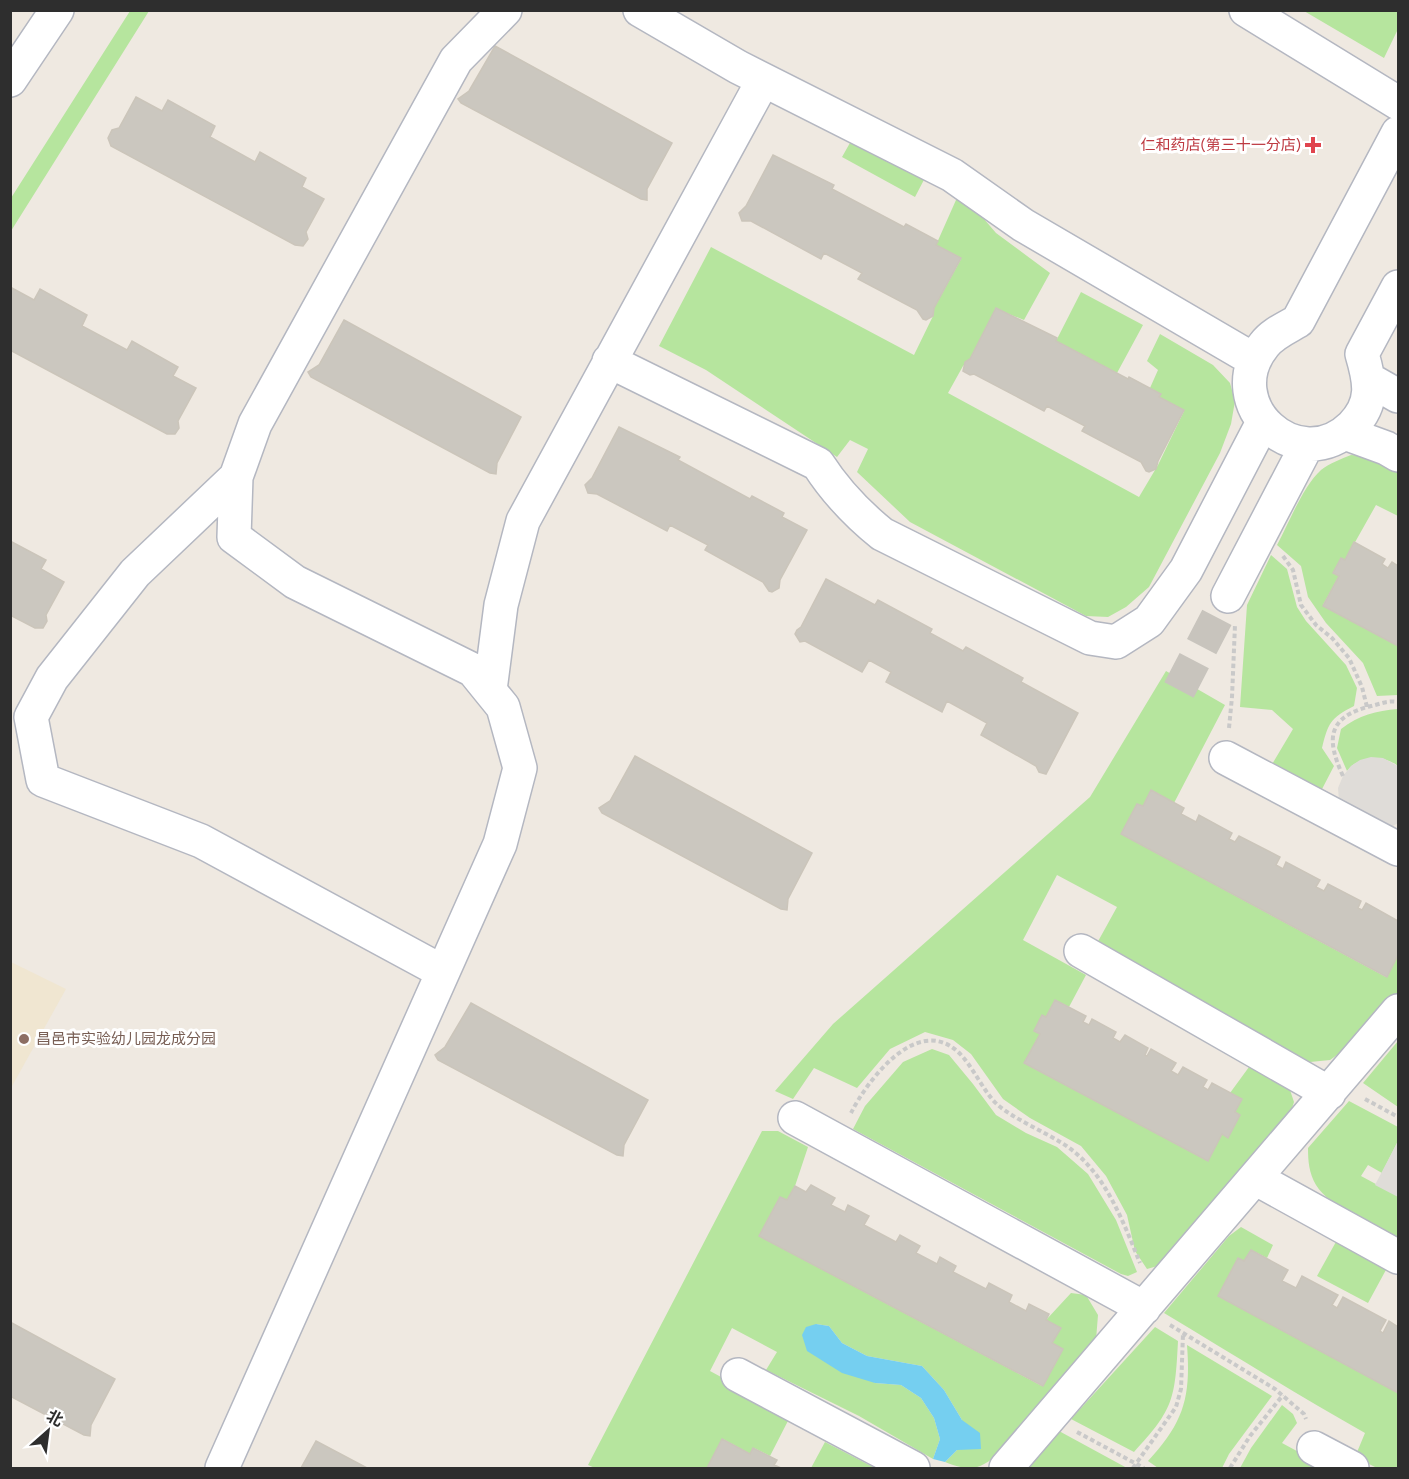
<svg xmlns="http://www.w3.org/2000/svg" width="1409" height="1479" font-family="Figtree,'Noto Sans SC',sans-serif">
  <rect width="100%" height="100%" fill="#efe9e1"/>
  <path fill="#f0e6d1" d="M 11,962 L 66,989 L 11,1088 Z"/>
  <path fill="#b6e59e" d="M 130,11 L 149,11 L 11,231 L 11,198 Z
    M 1304,11 L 1398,11 L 1398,29 L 1384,58 Z
    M 855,134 L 927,174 L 915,197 L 842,157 Z
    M 960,191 L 996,233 L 1050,273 L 1024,320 L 996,309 L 970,359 L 963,366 L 948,393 L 1139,497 L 1158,465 L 1184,411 L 1159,397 L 1161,394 L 1150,388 L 1158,370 L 1147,361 L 1160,334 L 1213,365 L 1230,383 L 1235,401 L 1231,424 L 1220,453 L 1149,587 L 1126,607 L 1108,617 L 1086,616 L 910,522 L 857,472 L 868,449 L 850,440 L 837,457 L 706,370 L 659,346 L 711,247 L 914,355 L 933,316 L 934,308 L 961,259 L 936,245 Z
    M 1081,292 L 1143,325 L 1117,373 L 1056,341 Z
    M 1351,455 L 1369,456 L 1398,472 L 1398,516 L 1376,505 L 1345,560 L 1341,558 L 1333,573 L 1339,576 L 1323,605 L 1398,646 L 1398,695 L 1377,696 L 1363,663 L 1326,623 L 1308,597 L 1301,566 L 1277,545 C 1289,523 1303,486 1321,470 C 1330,463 1341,459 1351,455 Z
    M 1271,555 L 1287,569 L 1297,607 L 1306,621 L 1346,665 L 1357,688 L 1354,706 C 1330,718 1328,724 1322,748 L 1334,766 L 1321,791 L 1271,766 L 1293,729 L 1272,710 L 1240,707 L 1247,605 Z
    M 1166,671 L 1225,705 L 1174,803 L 1151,790 L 1143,806 L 1137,804 L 1121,834 L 1386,977 L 1398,955 L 1398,992 L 1358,1040 L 1330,1060 L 1310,1062 L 1096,945 L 1117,907 L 1057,875 L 1023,940 L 1086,975 L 1069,1007 L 1055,1000 L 1046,1017 L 1042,1015 L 1034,1031 L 1040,1034 L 1024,1063 L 1208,1161 L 1222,1134 L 1228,1137 L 1240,1115 L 1235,1112 L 1230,1093 L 1249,1067 L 1276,1073 L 1288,1084 L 1294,1102 L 1288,1120 L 1161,1265 L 1147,1269 L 1135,1251 L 1127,1215 L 1106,1176 L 1081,1146 L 1030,1118 L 1003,1099 L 971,1054 L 953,1040 L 925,1032 L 890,1049 L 857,1088 L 814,1068 L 793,1099 L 775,1091 L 833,1024 L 1090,797 Z
    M 1398,709 L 1398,766 C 1383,754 1359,755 1347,771 L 1337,748 L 1341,729 C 1359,715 1376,711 1398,709 Z
    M 1398,1041 L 1398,1107 L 1363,1083 Z
    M 932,1049 L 949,1055 L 973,1084 L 996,1115 L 1026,1133 L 1057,1147 L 1088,1174 L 1116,1220 L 1137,1272 L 1128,1276 L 1121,1274 L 853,1129 L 865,1106 L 903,1062 Z
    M 1349,1101 L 1398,1127 L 1398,1141 L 1382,1173 L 1368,1165 L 1361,1176 L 1398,1196 L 1398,1237 C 1374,1224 1330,1208 1316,1185 C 1309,1173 1308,1161 1308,1148 Z
    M 762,1131 L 778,1131 L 808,1147 L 795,1186 L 787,1200 L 780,1197 L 759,1236 L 1042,1386 L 1062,1349 L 1052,1343 L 1060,1328 L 1046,1320 L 1071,1293 L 1086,1295 L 1098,1315 L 1096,1340 L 1002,1451 C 980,1469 973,1473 945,1462 L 957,1450 L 962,1420 L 944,1390 L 922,1366 L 867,1356 L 842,1343 L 829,1326 L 816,1324 L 875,1383 L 901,1385 L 921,1398 L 934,1418 L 940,1439 L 933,1459 L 859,1416 L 766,1370 L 777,1352 L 732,1328 L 710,1371 L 791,1415 L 770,1456 L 754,1448 L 750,1454 L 723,1439 L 707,1468 L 595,1468 L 588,1465 Z
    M 1241,1227 L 1273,1245 L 1267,1258 L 1251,1250 L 1244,1261 L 1238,1258 L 1218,1296 L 1398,1393 L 1398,1468 L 1377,1468 L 1355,1457 L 1365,1433 C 1297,1395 1231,1353 1164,1313 L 1229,1236 Z
    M 1337,1240 L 1387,1268 L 1368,1303 L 1317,1276 Z
    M 1155,1327 L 1178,1341 C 1175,1399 1174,1409 1134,1452 L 1071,1419 Z
    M 1187,1345 L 1272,1396 L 1229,1454 L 1222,1468 L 1158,1468 L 1148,1461 C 1184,1422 1191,1397 1187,1345 Z
    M 1282,1405 L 1293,1414 L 1297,1423 L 1282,1443 L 1319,1463 L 1323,1468 L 1240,1468 L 1251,1448 Z
    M 1059,1431 L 1127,1468 L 1027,1468 Z
    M 825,1442 L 875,1468 L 811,1468 Z"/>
  <path fill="#dfdcd8" d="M 1371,757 L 1383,758 L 1398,766 L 1398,823 L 1388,829 L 1339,801 L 1338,788 L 1343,776 L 1351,766 L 1360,760 Z
    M 1398,1141 L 1398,1197 L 1375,1185 Z"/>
  <path fill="#75cff0" d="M 816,1324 L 829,1326 L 842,1343 L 867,1356 L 922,1366 L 944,1390 L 962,1420 L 980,1433 L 981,1449 L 957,1450 L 945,1462 L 933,1459 L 940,1439 L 934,1418 L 921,1398 L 901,1385 L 875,1383 L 842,1373 L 807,1351 L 802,1335 L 806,1327 Z"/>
  <path fill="#cbc7bf" stroke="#cbc5ba" stroke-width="1.5" d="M 495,46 L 672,143 L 647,189 L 647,200 L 641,199 L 461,103 L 458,99 L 469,91 Z
    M 136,97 L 162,111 L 168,100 L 215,126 L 210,137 L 255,162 L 260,152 L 306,178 L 302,187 L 324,199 L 306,232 L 308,239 L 303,246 L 295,245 L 111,146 L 108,138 L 112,130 L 119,128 Z
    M 773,155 L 834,185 L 832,189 L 904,227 L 906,224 L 938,241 L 936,245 L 961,258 L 934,308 L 933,316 L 926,320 L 923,319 L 917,310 L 858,279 L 862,273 L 824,253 L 821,259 L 751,221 L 742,221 L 739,213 L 746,206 Z
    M 10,287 L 34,300 L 40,289 L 87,315 L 82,326 L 127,350 L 132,341 L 178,367 L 173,376 L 196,388 L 178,421 L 179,428 L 175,434 L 167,434 L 10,350 Z
    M 996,308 L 1057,338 L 1056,341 L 1128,379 L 1129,377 L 1161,394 L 1159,397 L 1184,410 L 1158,461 L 1156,469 L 1149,472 L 1146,471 L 1141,462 L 1082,431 L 1085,426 L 1047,406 L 1044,411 L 974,374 L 970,375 L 963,371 L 965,362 L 970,359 Z
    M 344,320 L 521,417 L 497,463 L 496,474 L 490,473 L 311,377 L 308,372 L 319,365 Z
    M 619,427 L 680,457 L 678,460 L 750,499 L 752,496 L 784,513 L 782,517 L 807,530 L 780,580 L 779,588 L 772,592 L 769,591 L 763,582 L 705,550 L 708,545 L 670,525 L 667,531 L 597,494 L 588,493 L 585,485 L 592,478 Z
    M 10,541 L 46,560 L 41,569 L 64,582 L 46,615 L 47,621 L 43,628 L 35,628 L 10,615 Z
    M 1354,542 L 1385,559 L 1382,564 L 1388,568 L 1392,562 L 1398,566 L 1398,646 L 1323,606 L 1339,576 L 1333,573 L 1341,558 L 1345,560 Z
    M 826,579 L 875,605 L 878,600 L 932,629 L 930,633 L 963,651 L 966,647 L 1023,678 L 1021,682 L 1078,713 L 1046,774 L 1039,772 L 1036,766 L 981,735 L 987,723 L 947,701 L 942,712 L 886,682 L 891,672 L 869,660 L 862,672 L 805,641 L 800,642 L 795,634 L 797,630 L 801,627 Z
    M 635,756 L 812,853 L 788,899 L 787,910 L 781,909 L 602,813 L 599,808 L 610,801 Z
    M 1151,790 L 1184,808 L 1181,814 L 1196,822 L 1199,815 L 1232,833 L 1229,839 L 1235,842 L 1239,836 L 1280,857 L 1276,865 L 1283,869 L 1286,862 L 1320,880 L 1316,887 L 1324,891 L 1328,884 L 1361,901 L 1358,908 L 1362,910 L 1366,903 L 1398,921 L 1398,955 L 1387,977 L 1121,834 L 1137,804 L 1143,806 Z
    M 1055,1000 L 1086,1016 L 1083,1022 L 1089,1025 L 1092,1019 L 1116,1032 L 1113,1038 L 1120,1042 L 1125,1035 L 1148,1048 L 1145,1055 L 1147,1056 L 1151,1049 L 1176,1063 L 1171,1071 L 1178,1075 L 1183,1067 L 1207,1080 L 1203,1087 L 1208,1090 L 1212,1083 L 1242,1099 L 1235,1112 L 1240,1115 L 1228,1138 L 1222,1134 L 1208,1161 L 1024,1063 L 1040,1034 L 1034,1031 L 1042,1015 L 1046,1017 Z
    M 471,1003 L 648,1100 L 624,1145 L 623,1156 L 617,1155 L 438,1060 L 435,1055 L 445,1047 Z
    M 811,1185 L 835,1198 L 831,1205 L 845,1212 L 848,1205 L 869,1216 L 864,1225 L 896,1242 L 900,1235 L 920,1246 L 916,1253 L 937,1264 L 940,1257 L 956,1266 L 953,1272 L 986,1289 L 989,1283 L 1012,1295 L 1009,1302 L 1026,1311 L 1029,1304 L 1049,1314 L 1046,1320 L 1061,1328 L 1052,1343 L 1063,1349 L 1043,1386 L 759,1236 L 780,1197 L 787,1200 L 795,1186 L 806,1192 Z
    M 1251,1250 L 1288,1270 L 1282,1281 L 1296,1288 L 1302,1276 L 1338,1295 L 1332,1305 L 1337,1308 L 1343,1297 L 1386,1320 L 1380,1331 L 1383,1333 L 1389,1321 L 1398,1327 L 1398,1393 L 1218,1296 L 1238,1258 L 1244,1261 Z
    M 10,1322 L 115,1379 L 91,1425 L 90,1436 L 84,1435 L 10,1396 Z
    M 722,1439 L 750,1454 L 753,1448 L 777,1460 L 774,1465 L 781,1468 L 707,1468 Z
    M 316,1441 L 367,1468 L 301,1468 Z"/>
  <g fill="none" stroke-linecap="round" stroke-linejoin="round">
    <path stroke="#c8c4bd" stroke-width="33" stroke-dasharray="33 16" stroke-linecap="butt" d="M 1179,690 L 1228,596"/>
    <g stroke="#b4b7c1" stroke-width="36">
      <path id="minor" d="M 640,10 L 738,67 L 952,175 L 1023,225 L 1254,360
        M 1246,10 L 1398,103
        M 10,80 L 57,10
        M 1398,133 L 1298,321 C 1286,328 1272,334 1264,345 C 1216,404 1298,479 1352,426 C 1375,403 1370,381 1362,354 L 1398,287
        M 609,361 L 818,464 C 836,492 856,513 882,534 L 1090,638 L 1116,642 L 1149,621 L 1186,570 L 1263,422
        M 1370,380 L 1398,396
        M 1345,433 L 1386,448 L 1398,455
        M 236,477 L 135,573 L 52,678 L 31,717 L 43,780 L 201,841 L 443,972
        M 1228,596 L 1307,445
        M 490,690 L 501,605 L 523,521 L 759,88
        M 1226,758 L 1398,849
        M 1081,951 L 1329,1093
        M 795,1118 L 1144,1308
        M 1255,1178 L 1398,1257
        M 738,1375 L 913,1468
        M 1314,1448 L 1352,1468
        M 222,1468 L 500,844 L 520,768 L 503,707 L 473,670 L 295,582 L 234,537 L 236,477 L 255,424 L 456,60 L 505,10
        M 1006,1468 L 1398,1011"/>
    </g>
    <path stroke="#c9c9c9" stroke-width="4" stroke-dasharray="4.5 3" stroke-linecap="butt" d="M 1283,556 L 1293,570 L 1301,605 L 1316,625 L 1332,638 L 1349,658 L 1362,687 L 1367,707
      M 1229,728 L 1232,697 L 1235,625
      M 1343,776 C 1326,739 1327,717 1371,706 C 1380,704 1389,700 1398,702
      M 1365,1099 L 1398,1117
      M 851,1113 C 867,1081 916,1015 957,1051 C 973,1065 984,1094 999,1106 C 1018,1121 1041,1130 1062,1143 C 1104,1169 1122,1219 1140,1263
      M 1170,1325 L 1275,1389 L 1304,1414 L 1306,1419
      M 1077,1432 L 1144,1468
      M 1133,1468 L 1176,1407 L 1181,1389 L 1183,1334
      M 1230,1468 L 1250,1436 L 1283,1395"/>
    <use href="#minor" stroke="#fff" stroke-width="33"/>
  </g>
  <path fill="#e0444e" stroke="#fff" stroke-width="2" d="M1310 136h6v6h6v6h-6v6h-6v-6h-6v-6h6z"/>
  <circle fill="#8d6e63" stroke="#fff" stroke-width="2" cx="24" cy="1039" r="6"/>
  <g text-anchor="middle" stroke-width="6" stroke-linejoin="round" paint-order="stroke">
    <g font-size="15" fill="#be3a42" stroke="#fff" text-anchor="end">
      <text x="1301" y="150">仁和药店(第三十一分店)</text>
    </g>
    <g font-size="15" fill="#785e54" stroke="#fff" text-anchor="start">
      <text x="36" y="1044">昌邑市实验幼儿园龙成分园</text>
    </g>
  </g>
  <rect width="1409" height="1479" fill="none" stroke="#2e2e2e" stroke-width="24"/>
  <g transform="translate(48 1431) rotate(28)" stroke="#ffffff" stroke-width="4.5" paint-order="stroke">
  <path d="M0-4.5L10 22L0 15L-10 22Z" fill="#2e2e2e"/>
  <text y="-9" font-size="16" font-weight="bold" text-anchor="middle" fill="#2e2e2e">北</text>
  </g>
</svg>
